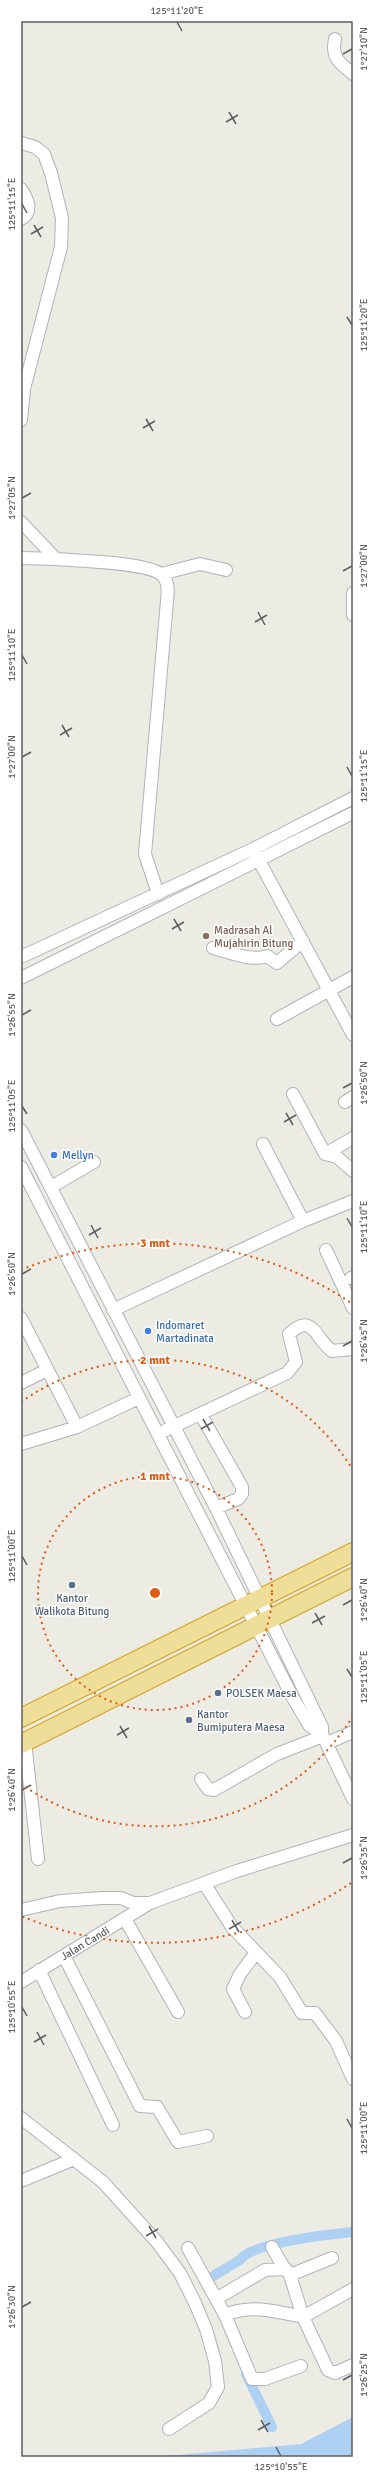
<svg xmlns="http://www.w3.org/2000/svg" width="374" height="2478" font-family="Signika,sans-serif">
  <rect width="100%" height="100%" fill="#ecebe4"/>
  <path fill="#add0f3" d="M 353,2417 L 353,2457 L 156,2457 L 301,2444 Z"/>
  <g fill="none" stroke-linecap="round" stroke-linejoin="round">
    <path stroke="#add0f3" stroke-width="10" d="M 207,2287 L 205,2281 L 240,2260 C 250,2243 331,2234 353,2232
      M 246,2374 L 272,2427"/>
    <g stroke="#b1b3b7" stroke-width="14">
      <path id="minor" d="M 335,39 C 331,57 339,63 353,74
        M 21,143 L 35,147 L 44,154 L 51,173 L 62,218 L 61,247 L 24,389 L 21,420
        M 21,189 C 27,198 34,212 21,219
        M 21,522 L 56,559 C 77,561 148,562 162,575 C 169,581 168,592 167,601 L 145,854 L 158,894
        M 21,558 L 56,559
        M 161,574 L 200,564 L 226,570
        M 353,593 L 353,615
        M 256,855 L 353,1035
        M 213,948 C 229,952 252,962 267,956 L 277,963 L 303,941
        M 21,957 L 253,849 L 353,798
        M 21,978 L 353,813
        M 277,1019 L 353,977
        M 293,1094 L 325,1154 L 337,1157 L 353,1171
        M 345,1102 L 353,1097
        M 21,1130 L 216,1508 L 322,1727 L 322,1734 L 353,1799
        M 263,1144 L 303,1221
        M 325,1154 L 353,1138
        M 21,1167 L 293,1698 L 309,1725 L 322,1734
        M 51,1187 L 94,1162
        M 326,1250 L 353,1308
        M 351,1278 L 353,1277
        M 113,1310 L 303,1221 L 353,1201
        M 21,1318 L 77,1427
        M 21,1383 L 47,1370
        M 201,1415 L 242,1487 L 242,1494 L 238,1499 L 216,1508
        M 166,1430 L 287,1373 L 296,1362 L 289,1334 C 313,1311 315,1339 332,1351 L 353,1349
        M 21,1444 L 77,1427 L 139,1398
        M 25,1742 L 38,1859
        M 327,1743 L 353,1732
        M 201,1779 L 208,1789 L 214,1790 L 277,1754 L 323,1736
        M 204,1883 L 232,1927 L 280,1977 L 302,2013 L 315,2013 L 336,2041 L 353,2079
        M 21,1910 L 60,1901 L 102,1898 L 121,1898 L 133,1903 L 150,1903 L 237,1871 L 353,1835
        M 125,1919 L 178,2012
        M 64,1956 L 140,2106 L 157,2107 L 178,2142 L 207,2136
        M 39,1970 L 113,2125
        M 21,1982 L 150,1903
        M 245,2012 L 233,1989 L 240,1974 L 255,1954
        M 21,2118 L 103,2182 L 157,2242 L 180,2273 L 195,2303 L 206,2329 L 215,2361 L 218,2387 L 209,2403 L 169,2429
        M 21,2181 L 74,2159
        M 272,2247 L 284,2268
        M 188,2248 L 225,2315 C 251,2304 276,2311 303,2317 L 353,2289
        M 290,2275 L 332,2258
        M 216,2299 L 265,2270 L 286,2269 L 290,2275 L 303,2317 L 328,2370 L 335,2373 L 353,2365
        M 225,2315 L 252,2379 L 265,2379 L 301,2366"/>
    </g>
    <g stroke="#d2a51e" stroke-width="20">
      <path id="highway" d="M 21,1718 L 353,1552
        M 21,1744 L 353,1577"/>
    </g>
    <use href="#minor" stroke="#fff" stroke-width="12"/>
    <use href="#highway" stroke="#efde99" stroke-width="18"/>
  </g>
  <path fill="none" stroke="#5c5e62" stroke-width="1.5" d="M 177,22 L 182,31M 343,54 L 352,49M 229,112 L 236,124M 226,122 L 238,115M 22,204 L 27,213M 34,225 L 41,237M 31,234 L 43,227M 347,317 L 352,325M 146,419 L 153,431M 143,428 L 155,421M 22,498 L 31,493M 343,571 L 352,566M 258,612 L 265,625M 255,622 L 267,615M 22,655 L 27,664M 62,725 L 69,737M 60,735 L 72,728M 22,757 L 31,752M 347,767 L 352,776M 174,919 L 181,931M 172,929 L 184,922M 22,1015 L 31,1010M 343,1088 L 352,1083M 22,1106 L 27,1114M 286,1113 L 293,1125M 284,1122 L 296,1115M 347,1218 L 352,1227M 91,1225 L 98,1238M 89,1235 L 101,1228M 22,1274 L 31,1269M 343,1346 L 352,1341M 203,1419 L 210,1431M 201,1429 L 213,1422M 22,1556 L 27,1565M 343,1605 L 352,1600M 315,1613 L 322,1625M 312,1623 L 325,1616M 347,1669 L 352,1677M 120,1726 L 127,1738M 117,1735 L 129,1728M 22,1790 L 31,1785M 343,1863 L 352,1858M 232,1920 L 239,1932M 229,1929 L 241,1922M 22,2007 L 27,2016M 37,2032 L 44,2045M 34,2042 L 46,2035M 347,2119 L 352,2128M 149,2226 L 156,2238M 146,2236 L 158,2229M 22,2307 L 31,2302M 343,2380 L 352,2375M 261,2420 L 268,2432M 258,2430 L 270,2423M 276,2447 L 281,2456"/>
  <g fill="none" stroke="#e15910" stroke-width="2" stroke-dasharray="2 4">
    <circle cx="155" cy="1593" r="117"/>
    <path d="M353 1716A233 233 0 0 1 21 1784M21 1402A233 233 0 0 1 353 1470"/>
    <path d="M351 1883A350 350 0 0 1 21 1916M21 1270A350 350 0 0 1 351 1303"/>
  </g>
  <circle fill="#8d6e63" stroke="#fff" stroke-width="1.5" cx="206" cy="936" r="4"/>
  <g fill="#3f7fe0" stroke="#fff" stroke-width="1.5">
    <circle cx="54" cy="1155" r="4"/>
    <circle cx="148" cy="1331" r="4"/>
  </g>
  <g fill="#5c6f8a" stroke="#fff" stroke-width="1.5">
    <circle cx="72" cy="1585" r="4"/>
    <circle cx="218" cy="1693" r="4"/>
    <circle cx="189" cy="1720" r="4"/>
  </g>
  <g text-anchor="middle" stroke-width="3" stroke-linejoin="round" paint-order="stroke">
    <g font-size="11" fill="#785e54" stroke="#fff" text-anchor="start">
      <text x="214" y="934">Madrasah Al<tspan x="214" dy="13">Mujahirin Bitung</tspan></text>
    </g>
    <g font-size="11" fill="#366cbe" stroke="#fff" text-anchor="start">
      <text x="62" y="1159">Mellyn</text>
      <text x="156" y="1329">Indomaret<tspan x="156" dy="13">Martadinata</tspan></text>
    </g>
    <g font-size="11" fill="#4e5e75" stroke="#fff" text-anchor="start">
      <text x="72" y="1602" text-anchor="middle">Kantor<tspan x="72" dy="13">Walikota Bitung</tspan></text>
      <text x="226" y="1697">POLSEK Maesa</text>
      <text x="197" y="1718">Kantor<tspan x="197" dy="13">Bumiputera Maesa</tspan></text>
    </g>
    <g font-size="11" fill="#5c5e62" stroke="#fff">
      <text transform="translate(85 1943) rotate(-31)" y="4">Jalan Candi</text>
    </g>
  </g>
  <circle cx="155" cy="1593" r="6" fill="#e15910" stroke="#fff" stroke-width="2"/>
  <g font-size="12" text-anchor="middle" font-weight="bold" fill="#e15910" stroke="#fff" stroke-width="3" stroke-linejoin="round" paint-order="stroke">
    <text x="155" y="1247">3 mnt</text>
    <text x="155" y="1364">2 mnt</text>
    <text x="155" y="1480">1 mnt</text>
  </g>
  <rect width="374" height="2478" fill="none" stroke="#ffffff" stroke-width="44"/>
  <rect x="22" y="22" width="330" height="2434" fill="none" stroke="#5c5e62" stroke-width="1.5"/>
  <g font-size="10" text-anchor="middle" fill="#5c5e62">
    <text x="177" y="14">125°11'20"E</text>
    <text transform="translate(363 49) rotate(-90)" y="4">1°27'10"N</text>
    <text transform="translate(11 204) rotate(-90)" y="4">125°11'15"E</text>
    <text transform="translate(363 325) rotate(-90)" y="4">125°11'20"E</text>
    <text transform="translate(11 498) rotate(-90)" y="4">1°27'05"N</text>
    <text transform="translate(363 566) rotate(-90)" y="4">1°27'00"N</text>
    <text transform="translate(11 655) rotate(-90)" y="4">125°11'10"E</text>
    <text transform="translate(11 757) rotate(-90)" y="4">1°27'00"N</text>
    <text transform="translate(363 776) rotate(-90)" y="4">125°11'15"E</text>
    <text transform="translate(11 1015) rotate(-90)" y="4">1°26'55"N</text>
    <text transform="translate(363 1083) rotate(-90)" y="4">1°26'50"N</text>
    <text transform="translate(11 1106) rotate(-90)" y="4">125°11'05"E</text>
    <text transform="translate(363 1227) rotate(-90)" y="4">125°11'10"E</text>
    <text transform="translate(11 1274) rotate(-90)" y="4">1°26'50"N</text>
    <text transform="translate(363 1341) rotate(-90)" y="4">1°26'45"N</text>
    <text transform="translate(11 1556) rotate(-90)" y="4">125°11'00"E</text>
    <text transform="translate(363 1600) rotate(-90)" y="4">1°26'40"N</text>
    <text transform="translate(363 1677) rotate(-90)" y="4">125°11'05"E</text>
    <text transform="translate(11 1790) rotate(-90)" y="4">1°26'40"N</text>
    <text transform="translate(363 1858) rotate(-90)" y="4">1°26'35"N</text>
    <text transform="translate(11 2007) rotate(-90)" y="4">125°10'55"E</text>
    <text transform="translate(363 2128) rotate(-90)" y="4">125°11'00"E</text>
    <text transform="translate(11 2307) rotate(-90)" y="4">1°26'30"N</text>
    <text transform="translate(363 2375) rotate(-90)" y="4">1°26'25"N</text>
    <text x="281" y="2470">125°10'55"E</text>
  </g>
</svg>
